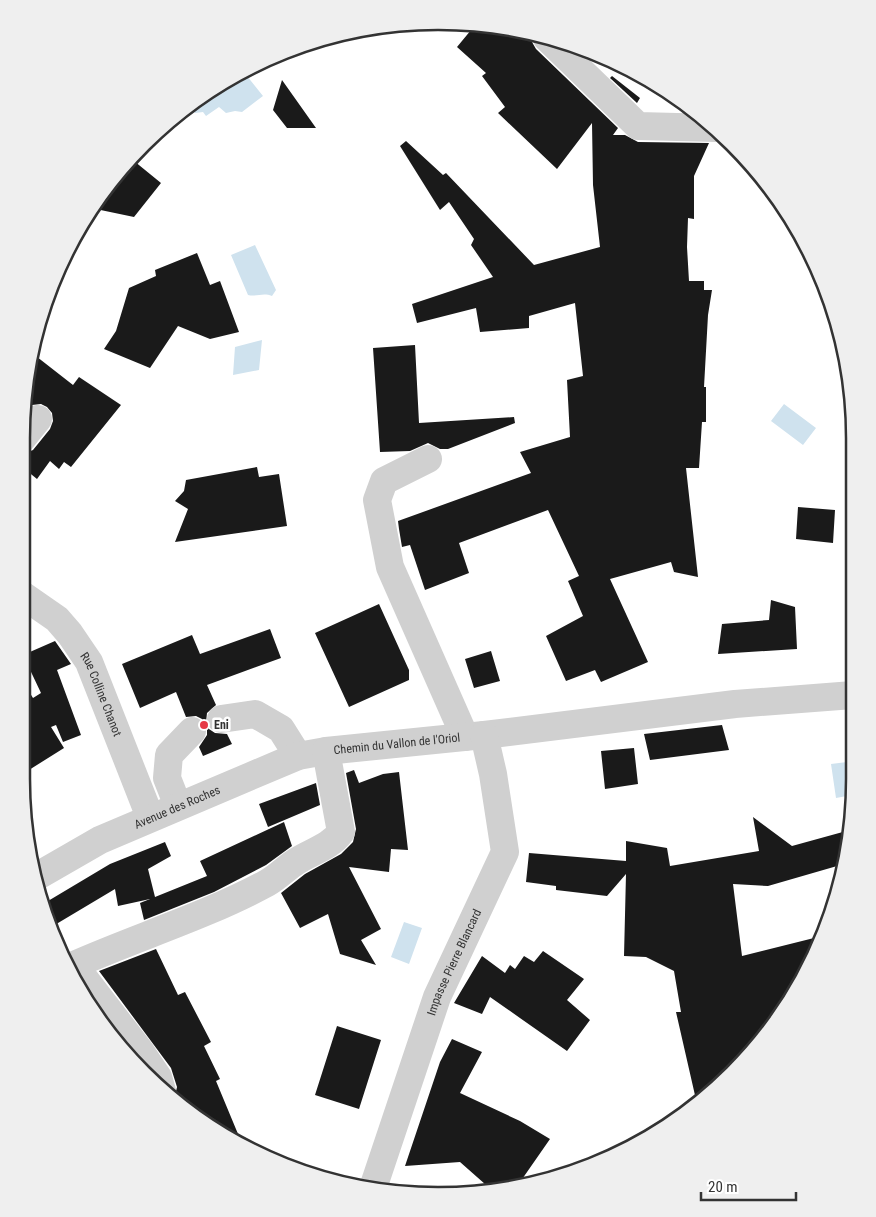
<svg xmlns="http://www.w3.org/2000/svg" width="876" height="1217" font-family="'Roboto Condensed',sans-serif">
  <rect width="100%" height="100%" fill="#fff"/>
  <path fill="#cfe2ee" d="M 243,71 L 263,96 L 242,112 L 235,111 L 226,113 L 219,107 L 206,116 L 203,112 L 195,113 L 188,105 Z
    M 255,245 L 276,290 L 272,296 C 263,292 257,297 248,295 L 231,255 Z
    M 262,340 L 259,370 L 233,375 L 235,347 Z
    M 784,404 L 816,428 L 803,445 L 771,421 Z
    M 847,762 L 852,795 L 836,798 L 831,764 Z
    M 404,922 L 422,928 L 409,964 L 391,957 Z"/>
  <path fill="#1a1a1a" d="M 476,24 L 492,25 L 532,34 L 532,42 L 536,49 L 618,128 L 613,135 L 625,135 L 638,142 L 709,143 L 694,176 L 694,219 L 688,218 L 687,247 L 689,281 L 704,281 L 704,290 L 712,290 L 708,315 L 704,387 L 706,387 L 706,422 L 702,422 L 699,468 L 686,468 L 698,577 L 674,572 L 671,562 L 610,579 L 648,662 L 601,682 L 595,670 L 566,681 L 546,636 L 583,616 L 568,581 L 579,576 L 548,510 L 459,543 L 469,573 L 425,590 L 410,545 L 402,547 L 399,529 L 398,521 L 531,473 L 520,452 L 570,437 L 567,380 L 583,376 L 575,303 L 529,316 L 529,328 L 480,332 L 476,308 L 417,323 L 412,304 L 493,277 L 471,245 L 474,239 L 449,202 L 440,210 L 400,146 L 406,141 L 443,175 L 446,173 L 534,265 L 600,247 L 593,185 L 592,123 L 557,169 L 498,113 L 505,107 L 482,76 L 486,73 L 457,47 Z
    M 612,76 L 640,98 L 637,103 L 610,78 Z
    M 282,80 L 316,128 L 287,128 L 273,110 Z
    M 134,161 L 161,183 L 134,217 L 91,208 Z
    M 197,253 L 210,285 L 220,281 L 239,332 L 210,339 L 178,326 L 150,368 L 104,349 L 116,331 L 129,288 L 156,276 L 155,270 Z
    M 415,345 L 419,423 L 514,417 L 515,423 L 448,449 L 440,449 L 428,443 L 410,451 L 380,452 L 373,348 Z
    M 32,353 L 73,385 L 79,377 L 121,405 L 71,467 L 64,462 L 59,469 L 50,461 L 37,479 L 21,466 L 21,455 L 33,450 L 50,429 L 53,421 L 52,413 L 47,407 L 41,404 L 32,405 L 25,410 Z
    M 257,467 L 259,477 L 279,474 L 287,526 L 175,542 L 188,509 L 175,501 L 184,491 L 186,480 Z
    M 798,507 L 835,510 L 833,543 L 796,539 Z
    M 771,600 L 795,607 L 797,649 L 718,654 L 722,624 L 769,620 Z
    M 379,604 L 409,670 L 409,680 L 349,707 L 315,633 Z
    M 270,629 L 281,658 L 207,685 L 216,705 L 207,713 L 206,722 L 209,729 L 215,733 L 227,734 L 232,744 L 203,756 L 199,747 L 207,735 L 207,726 L 202,719 L 196,716 L 186,717 L 176,692 L 140,708 L 122,664 L 192,635 L 200,654 Z
    M 55,641 L 71,664 L 57,670 L 81,735 L 63,742 L 56,725 L 51,727 L 64,748 L 21,775 L 21,679 L 33,698 L 41,693 L 23,655 Z
    M 491,651 L 500,681 L 474,688 L 465,659 Z
    M 722,725 L 729,750 L 650,760 L 644,734 Z
    M 634,748 L 638,784 L 605,789 L 601,751 Z
    M 354,770 L 359,783 L 383,774 L 399,772 L 408,850 L 391,849 L 389,872 L 349,867 L 381,929 L 361,940 L 376,965 L 340,954 L 328,914 L 300,928 L 281,893 L 305,874 L 341,854 L 353,842 L 356,829 L 346,773 Z
    M 316,783 L 320,805 L 268,827 L 259,804 Z
    M 753,817 L 792,846 L 850,830 L 844,864 L 768,886 L 733,884 L 742,956 L 822,936 L 812,964 L 768,1033 L 697,1104 L 676,1012 L 681,1012 L 674,971 L 646,957 L 624,956 L 626,874 L 607,896 L 556,890 L 556,886 L 526,882 L 529,853 L 626,861 L 626,841 L 667,848 L 670,866 L 759,851 Z
    M 284,822 L 292,846 L 266,865 L 214,892 L 144,920 L 140,903 L 150,899 L 118,906 L 115,889 L 53,926 L 43,904 L 110,864 L 165,842 L 171,856 L 148,869 L 155,897 L 207,876 L 200,861 Z
    M 156,949 L 178,995 L 185,992 L 211,1042 L 204,1046 L 220,1079 L 216,1081 L 243,1146 L 174,1100 L 177,1087 L 171,1068 L 99,971 Z
    M 543,951 L 584,979 L 567,1000 L 590,1020 L 567,1051 L 490,997 L 482,1014 L 454,1003 L 482,956 L 505,973 L 510,965 L 515,969 L 524,956 L 534,962 Z
    M 337,1026 L 381,1040 L 359,1109 L 315,1095 Z
    M 452,1039 L 482,1052 L 460,1093 L 520,1121 L 550,1139 L 518,1185 L 494,1192 L 460,1162 L 405,1166 L 440,1062 Z"/>
  <g fill="none" stroke-linecap="round" stroke-linejoin="round">
    <g stroke="#d0d0d0" stroke-width="28">
      <path d="M 547,38 L 638,126 L 716,128"/>
      <path d="M 21,440 L 38,419"/>
      <path d="M 428,459 L 384,481 L 377,500 L 390,567 L 465,737"/>
      <path id="s1" d="M 21,594 L 57,619 L 70,634 L 89,662 L 150,817"/>
      <path d="M 221,719 L 255,714 L 281,729 L 298,756"/>
      <path d="M 178,806 L 167,778 L 169,755 L 192,731"/>
      <path id="s2" d="M 34,878 L 100,840 L 298,756 L 326,751 L 484,735 L 735,704 L 853,695"/>
      <path d="M 162,1091 L 158,1077 L 141,1052 L 74,965 C 137,937 206,916 267,883 C 278,877 287,867 297,861 C 313,851 330,847 341,832 L 326,751"/>
      <path id="s3" d="M 373,1188 L 437,997 L 505,852 L 493,774 L 484,735"/>
    </g>
  </g>
  <circle fill="#e63946" stroke="#fff" stroke-width="2" cx="204" cy="725" r="5"/>
  <g text-anchor="middle" stroke-width="5" stroke-linejoin="round" paint-order="stroke">
    <g font-size="12" fill="#333" stroke="#fff">
      <text dy="4" stroke="none"><textPath href="#s1" startOffset="132">Rue Colline Chanot</textPath></text>
      <text dy="4" stroke="none"><textPath href="#s2" startOffset="391">Chemin du Vallon de l'Oriol</textPath></text>
      <text dy="4" stroke="none"><textPath href="#s2" startOffset="160">Avenue des Roches</textPath></text>
      <text dy="4" stroke="none"><textPath href="#s3" startOffset="240">Impasse Pierre Blancard</textPath></text>
    </g>
    <g font-size="12" font-weight="bold" fill="#333" stroke="#fff" text-anchor="start">
      <text x="214" y="729">Eni</text>
    </g>
  </g>
  <path d="M0 0H876V1217H0ZM438 30H438A408 408 0 0 1 846 438V779A408 408 0 0 1 438 1187H438A408 408 0 0 1 30 779V438A408 408 0 0 1 438 30Z" fill="#efefef" fill-rule="evenodd"/>
  <path fill="none" stroke="#333" stroke-width="2.5" d="M438 30H438A408 408 0 0 1 846 438V779A408 408 0 0 1 438 1187H438A408 408 0 0 1 30 779V438A408 408 0 0 1 438 30Z"/>
  <path d="M701 1192v8h95v-8" fill="none" stroke="#333333" stroke-width="2.5"/>
  <text x="708" y="1192" font-size="15" fill="#333333" stroke="#ffffff" stroke-width="4" paint-order="stroke">20 m</text>
</svg>
